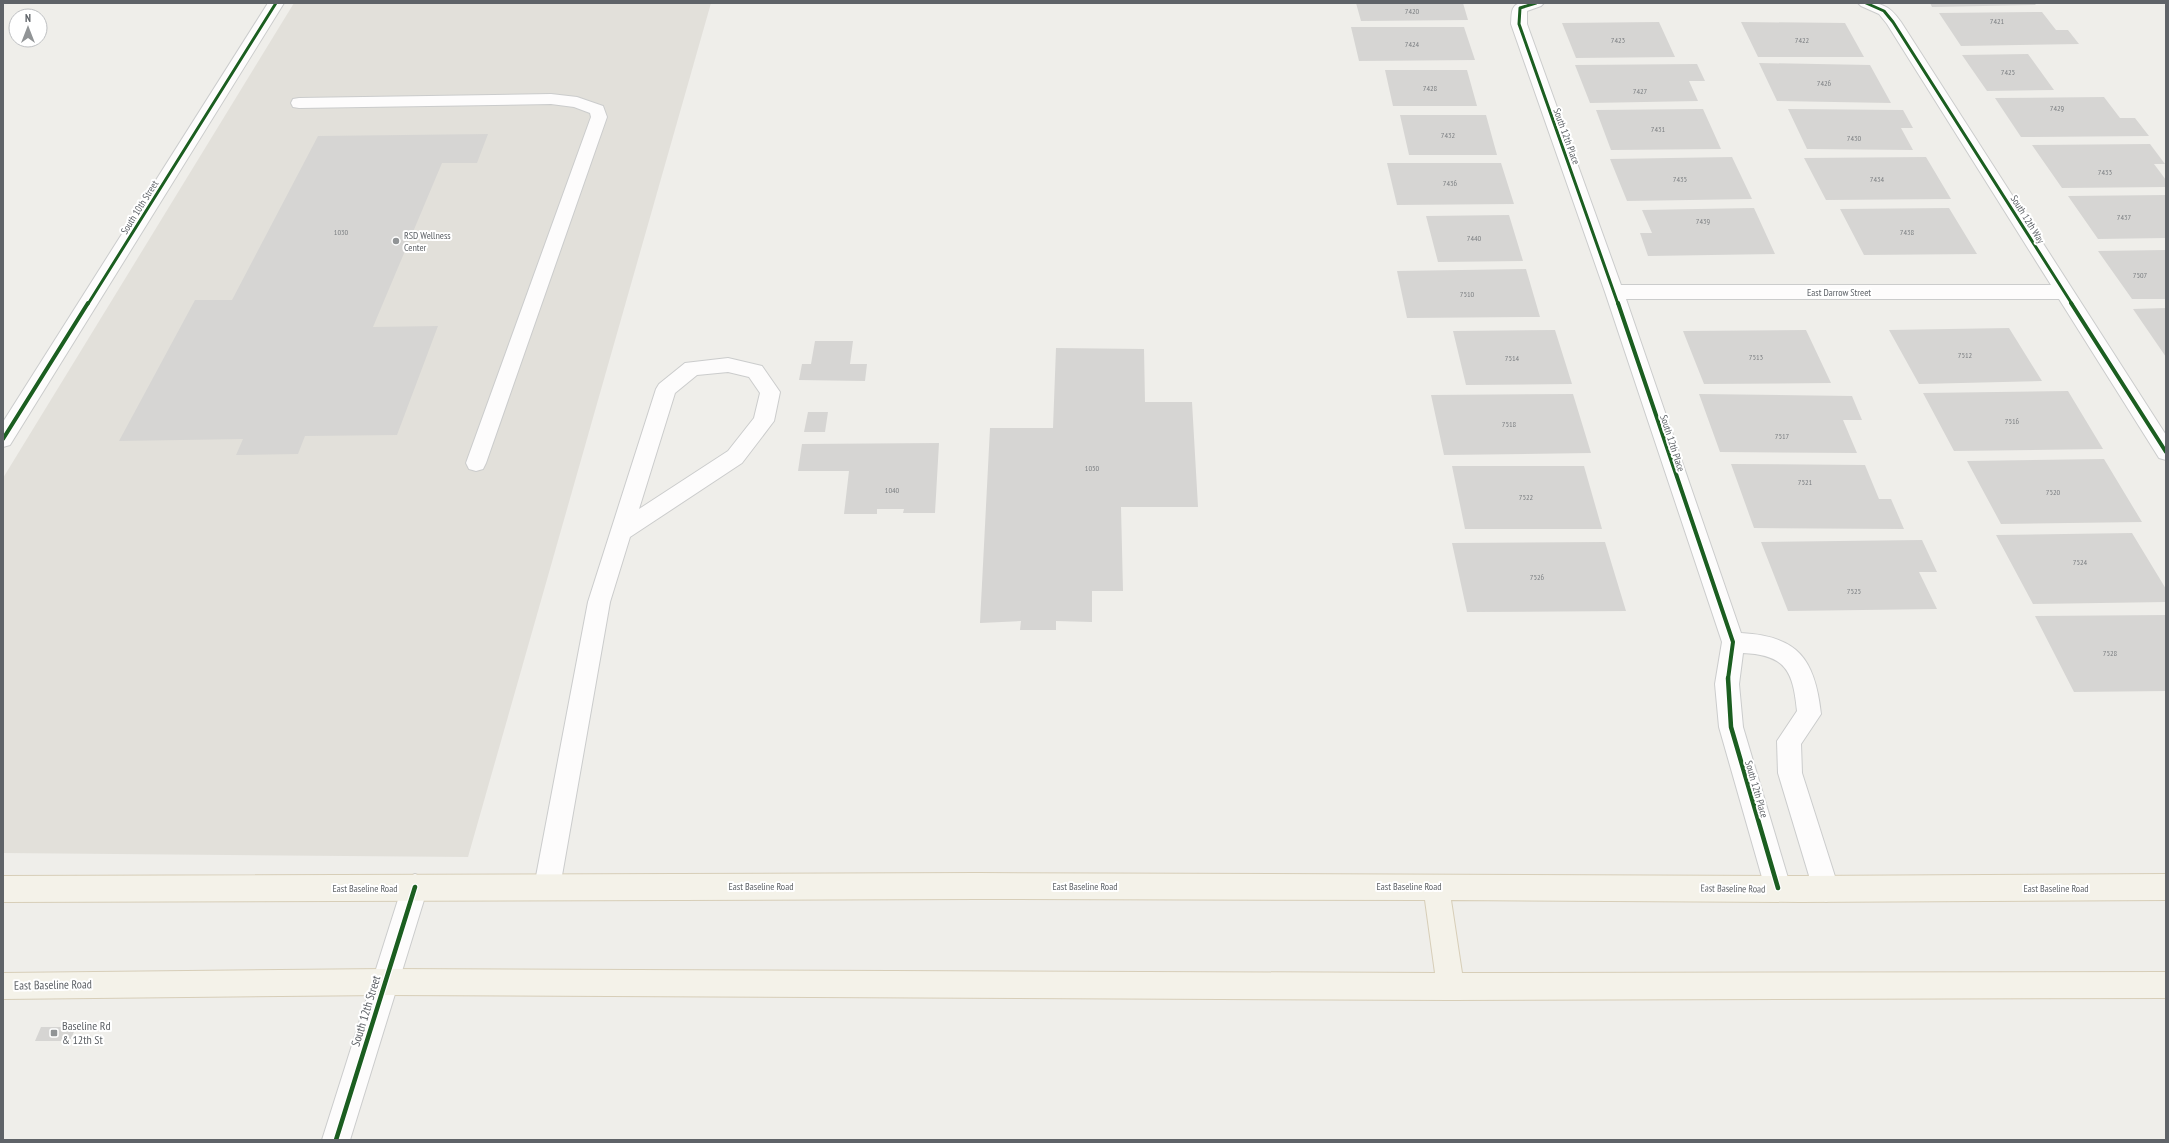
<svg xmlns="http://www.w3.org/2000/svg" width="2169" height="1143" font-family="'PT Sans Narrow',sans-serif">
  <rect width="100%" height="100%" fill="#efeeea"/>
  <path fill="#e2e0da" d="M 294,3 L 711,3 L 468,857 L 3,853 L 3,478 Z"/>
  <path fill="#d6d5d3" d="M 1356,3 L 1463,3 L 1468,20 L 1361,21 Z
    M 1930,3 L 2034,3 L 2036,5 L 1932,7 Z
    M 2042,12 L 2056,30 L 2068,30 L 2079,44 L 1961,46 L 1939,13 Z
    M 1659,22 L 1675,57 L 1576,58 L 1562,23 Z
    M 1741,22 L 1845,23 L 1864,57 L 1758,57 Z
    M 1351,27 L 1464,27 L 1475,60 L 1359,61 Z
    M 2028,54 L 2054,90 L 1987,91 L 1962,55 Z
    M 1759,63 L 1870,65 L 1891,103 L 1777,101 Z
    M 1697,64 L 1705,81 L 1689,81 L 1698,101 L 1590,103 L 1575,65 Z
    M 1385,70 L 1467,70 L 1477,106 L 1393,106 Z
    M 2104,97 L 2120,118 L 2135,118 L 2149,136 L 2021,137 L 1995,98 Z
    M 1703,109 L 1721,149 L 1611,150 L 1596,110 Z
    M 1788,109 L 1903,110 L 1913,128 L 1901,128 L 1913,150 L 1807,149 Z
    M 1400,115 L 1486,115 L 1497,155 L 1409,155 Z
    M 488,134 L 477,163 L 442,163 L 373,327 L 438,326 L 397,435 L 305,436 L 298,454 L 236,455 L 243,439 L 119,441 L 195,300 L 232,300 L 318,136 Z
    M 2150,144 L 2165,164 L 2154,164 L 2166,180 L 2166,187 L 2062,188 L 2032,145 Z
    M 1732,157 L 1752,199 L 1627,201 L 1610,159 Z
    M 1926,157 L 1951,199 L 1826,200 L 1804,158 Z
    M 1387,163 L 1501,163 L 1514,204 L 1397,205 Z
    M 2166,195 L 2166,238 L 2098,239 L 2068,196 Z
    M 1754,208 L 1775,254 L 1648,256 L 1640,233 L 1652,233 L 1642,210 Z
    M 1949,208 L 1977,254 L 1864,255 L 1840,209 Z
    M 1509,215 L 1523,261 L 1438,262 L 1426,216 Z
    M 2166,250 L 2166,299 L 2132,299 L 2098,251 Z
    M 1526,269 L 1540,317 L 1407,318 L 1397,271 Z
    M 2166,308 L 2166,357 L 2133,309 Z
    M 2009,328 L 2042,381 L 1919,384 L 1889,330 Z
    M 1555,330 L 1572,384 L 1466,385 L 1453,331 Z
    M 1806,330 L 1831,383 L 1704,384 L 1683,331 Z
    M 815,341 L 853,341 L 850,364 L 867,364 L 865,381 L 799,380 L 802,364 L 811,364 Z
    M 1056,348 L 1144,349 L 1145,402 L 1192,402 L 1198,507 L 1121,507 L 1123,591 L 1092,591 L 1092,622 L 1056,621 L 1056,630 L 1020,630 L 1021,621 L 980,623 L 990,428 L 1053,428 Z
    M 2068,391 L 2103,449 L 1954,451 L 1923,393 Z
    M 1573,394 L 1591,453 L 1444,455 L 1431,395 Z
    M 1699,394 L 1852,396 L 1862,420 L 1843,420 L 1857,453 L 1720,452 Z
    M 808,412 L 828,412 L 825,432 L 804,432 Z
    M 939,443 L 935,513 L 903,513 L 904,509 L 877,509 L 877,514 L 844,514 L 849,471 L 798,471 L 802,444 Z
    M 2104,459 L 2142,522 L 2001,524 L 1967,461 Z
    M 1731,464 L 1865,465 L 1879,499 L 1891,499 L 1904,529 L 1754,528 Z
    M 1452,466 L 1584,466 L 1602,529 L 1465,529 Z
    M 2132,533 L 2166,589 L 2166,602 L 2033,604 L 1996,535 Z
    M 1922,540 L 1937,572 L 1919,572 L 1937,609 L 1788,611 L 1761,542 Z
    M 1605,542 L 1626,611 L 1467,612 L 1452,543 Z
    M 2166,615 L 2166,691 L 2074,692 L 2035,616 Z
    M 41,1027 L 76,1027 L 70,1041 L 35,1041 Z"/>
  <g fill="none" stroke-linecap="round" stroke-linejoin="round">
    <g stroke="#cbcccc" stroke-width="2">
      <path id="minor" d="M 268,3 L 284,3 L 10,445 L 3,447 L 3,422 Z
        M 1520,3 L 1544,3 L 1541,6 L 1527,11 L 1527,24 L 1621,285 L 2051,285 L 1887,24 L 1879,14 L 1861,6 L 1858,3 C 1880,3 1888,3 1901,22 L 2166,435 L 2166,460 L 2159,458 L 2059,299 L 1626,299 L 1741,633 C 1798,636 1815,659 1821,714 L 1801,744 L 1802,773 L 1839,889 L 1835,898 L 1826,902 L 1817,898 L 1813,889 L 1778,773 L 1777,741 L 1797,711 C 1793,671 1786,655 1743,653 L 1739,684 L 1743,727 L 1791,888 L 1787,897 L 1778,901 L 1769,897 L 1765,888 L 1719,727 L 1715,684 L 1722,642 L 1605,292 L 1511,24 C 1512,15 1510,6 1520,3 Z
        M 551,94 L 577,97 L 603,106 L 607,117 L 486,463 L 483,469 L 476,471 L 469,469 L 466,463 L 591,117 L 590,113 L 574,107 L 551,104 L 299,108 L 293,107 L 291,103 L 293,99 L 299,98 Z
        M 728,358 L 762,366 L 780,392 L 774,421 L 742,463 L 630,537 L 610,602 L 560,887 L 556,896 L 547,900 L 538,896 L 534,887 L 588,602 L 656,389 L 659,384 L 685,363 ZM 728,372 L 749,377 L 760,393 L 754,418 L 728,451 L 639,509 L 675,393 L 697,375 Z
        M 415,874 L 424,878 L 428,887 L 350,1140 L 322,1140 L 402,887 L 406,878 Z"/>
    </g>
    <g stroke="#d7ceb8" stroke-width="2">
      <path id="major" d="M 977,873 L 1800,876 L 2166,874 L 2166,900 L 1800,902 L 1451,900 L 1462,973 L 2166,972 L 2166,998 L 1450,1000 L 385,995 L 3,999 L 3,973 L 385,969 L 1435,973 L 1425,900 L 977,899 L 3,902 L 3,876 Z"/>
    </g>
    <use href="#minor" fill="#fdfcfc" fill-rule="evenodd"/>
    <use href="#major" fill="#f4f2e9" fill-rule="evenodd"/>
    <g stroke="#fff" stroke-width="5">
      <path id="cycleway-far2" d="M 1536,3 L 1520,8 L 1519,24 L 1618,304
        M 1866,3 L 1884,11 L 1893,22 L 2072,304
        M 88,304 L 276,3"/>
    </g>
    <g stroke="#fff" stroke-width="6">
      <path id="cycleway-far1" d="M 1618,303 L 1733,642 L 1728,679
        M 2071,303 L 2166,452
        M 3,439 L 88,303"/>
    </g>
    <g stroke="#fff" stroke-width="7">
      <path id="cycleway" d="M 1728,678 L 1731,727 L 1778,888
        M 336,1140 L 415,887"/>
    </g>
    <use href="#cycleway-far2" stroke="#1b5e20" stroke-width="3"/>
    <use href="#cycleway-far1" stroke="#1b5e20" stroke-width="4"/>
    <use href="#cycleway" stroke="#1b5e20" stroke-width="4.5"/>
  </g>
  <g fill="#919496" stroke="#fff" stroke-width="1.5">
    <circle cx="396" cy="241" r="4"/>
    <rect x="50" y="1029" width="8" height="8" rx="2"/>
  </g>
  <g text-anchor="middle" stroke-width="4" stroke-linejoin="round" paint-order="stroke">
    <g font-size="8" fill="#7e8184">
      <text x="1412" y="14">7420</text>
      <text x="1997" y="24">7421</text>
      <text x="1618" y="43">7423</text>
      <text x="1802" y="43">7422</text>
      <text x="1412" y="47">7424</text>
      <text x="2008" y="75">7425</text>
      <text x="1824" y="86">7426</text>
      <text x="1430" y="91">7428</text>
      <text x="1640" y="94">7427</text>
      <text x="2057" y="111">7429</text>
      <text x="1658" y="132">7431</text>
      <text x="1448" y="138">7432</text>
      <text x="1854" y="141">7430</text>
      <text x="2105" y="175">7433</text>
      <text x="1680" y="182">7435</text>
      <text x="1877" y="182">7434</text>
      <text x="1450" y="186">7436</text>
      <text x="2124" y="220">7437</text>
      <text x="1703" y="224">7439</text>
      <text x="341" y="235">1030</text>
      <text x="1907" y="235">7438</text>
      <text x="1474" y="241">7440</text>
      <text x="2140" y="278">7507</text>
      <text x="1467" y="297">7510</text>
      <text x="1965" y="358">7512</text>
      <text x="1756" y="360">7513</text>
      <text x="1512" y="361">7514</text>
      <text x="2012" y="424">7516</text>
      <text x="1509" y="427">7518</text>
      <text x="1782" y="439">7517</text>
      <text x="1092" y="471">1050</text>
      <text x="1805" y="485">7521</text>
      <text x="892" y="493">1040</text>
      <text x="2053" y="495">7520</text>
      <text x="1526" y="500">7522</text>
      <text x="2080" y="565">7524</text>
      <text x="1537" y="580">7526</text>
      <text x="1854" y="594">7525</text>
      <text x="2110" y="656">7528</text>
    </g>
    <g font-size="10" fill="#5f6368" stroke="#fff">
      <text transform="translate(1567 136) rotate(70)" y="4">South 12th Place</text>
      <text transform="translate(139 207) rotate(-58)" y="4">South 10th Street</text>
      <text transform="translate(2028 219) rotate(58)" y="4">South 12th Way</text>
      <text x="1839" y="296">East Darrow Street</text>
      <text transform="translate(1673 443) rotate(72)" y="4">South 12th Place</text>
      <text transform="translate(1757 789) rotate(74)" y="4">South 12th Place</text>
      <text x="761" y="890">East Baseline Road</text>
      <text x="1085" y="890">East Baseline Road</text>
      <text x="1409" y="890">East Baseline Road</text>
      <text x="365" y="892">East Baseline Road</text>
      <text transform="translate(1733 888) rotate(1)" y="4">East Baseline Road</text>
      <text x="2056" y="892">East Baseline Road</text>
    </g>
    <g font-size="10" fill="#5f6368" stroke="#fff" text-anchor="start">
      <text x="404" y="239">RSD Wellness<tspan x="404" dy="12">Center</tspan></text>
    </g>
    <g font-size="12" fill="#5f6368" stroke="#fff">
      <text transform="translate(53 985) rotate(-1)" y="4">East Baseline Road</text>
      <text transform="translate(366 1011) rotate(-73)" y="4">South 12th Street</text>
    </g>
    <g font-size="12" fill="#5f6368" stroke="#fff" text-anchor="start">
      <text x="62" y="1030">Baseline Rd<tspan x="62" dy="14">&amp; 12th St</tspan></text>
    </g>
  </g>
  <rect width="2169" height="1143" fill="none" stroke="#5f6368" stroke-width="8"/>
  <g transform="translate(28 28)"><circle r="19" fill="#ffffff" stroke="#bfc1c3"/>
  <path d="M0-3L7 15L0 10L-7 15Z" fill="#919496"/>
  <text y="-6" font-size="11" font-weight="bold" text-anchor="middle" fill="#5f6368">N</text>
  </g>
</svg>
